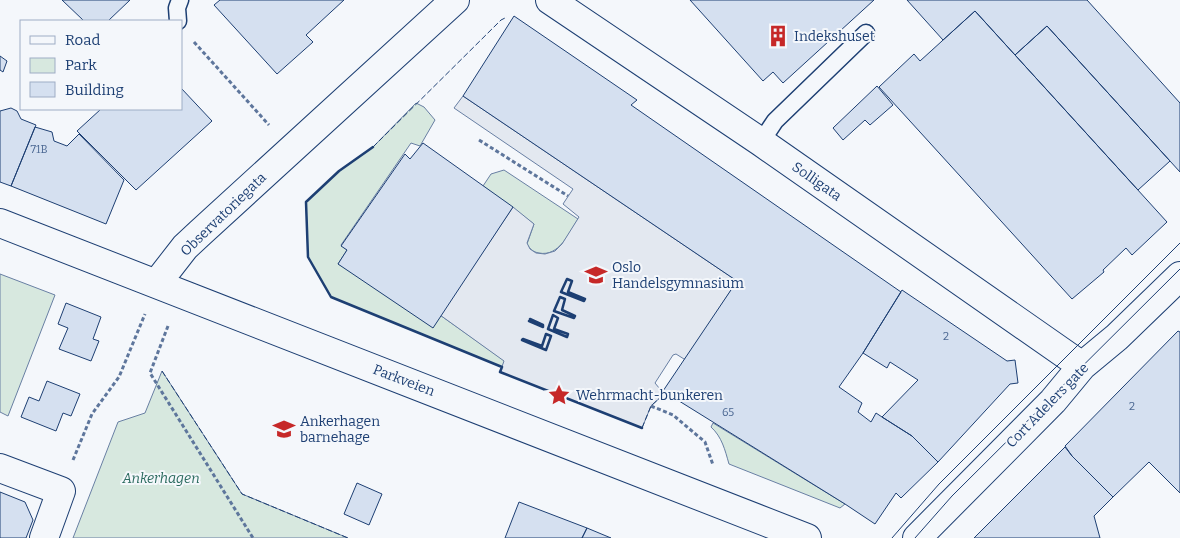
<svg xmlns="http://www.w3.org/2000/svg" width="1180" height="538" font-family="Bitter,serif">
  <rect width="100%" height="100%" fill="#f4f7fb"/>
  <path fill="#d7e8df" stroke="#687fa3" d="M 416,103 L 424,107 L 435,120 L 420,146 L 411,143 L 341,245 L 347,250 L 338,264 L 440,315 L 505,361 L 502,367 L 331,297 L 308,257 L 306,202 L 339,171 L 373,147 Z
    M 504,170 L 578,219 C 569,233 559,257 539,253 C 533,252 530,249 527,244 L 534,224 L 483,186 L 491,174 Z
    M 0,274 L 55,295 L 8,416 L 0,412 Z
    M 162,371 L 242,494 L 348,538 L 73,538 L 118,422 L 145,413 Z
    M 713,423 L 845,504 L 840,508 L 729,464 C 725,450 722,437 711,427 Z"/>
  <path fill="#e3e8f0" stroke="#687fa3" d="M 463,96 L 737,281 L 687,358 L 684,359 L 676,354 L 673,355 L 655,383 L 664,394 L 651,406 L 642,428 L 500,372 L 504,361 L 440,315 L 513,207 L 534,224 L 527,243 L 530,249 L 536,253 L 545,254 L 555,251 L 562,244 L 579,217 L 563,204 L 573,189 L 454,108 Z"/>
  <path fill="#d5e0f0" stroke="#1d3f73" d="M 62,0 L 130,0 L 108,21 L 84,21 Z
    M 220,0 L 344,0 L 306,35 L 313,42 L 277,74 L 214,5 Z
    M 690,0 L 874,0 L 783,83 L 773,72 L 763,81 Z
    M 907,0 L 1087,0 L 1180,103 L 1180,172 L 1047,26 L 1015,55 L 975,11 L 943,40 Z
    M 975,11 L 1167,222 L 1132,255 L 1126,248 L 1103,270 L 1104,272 L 1072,299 L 879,87 L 914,54 L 920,61 Z
    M 514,16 L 637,100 L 631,105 L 901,292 L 863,353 L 839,387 L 862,403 L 858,412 L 871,422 L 876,413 L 882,417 L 912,436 L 938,462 L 901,498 L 896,493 L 875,524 L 845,504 L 663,391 L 737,281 L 463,96 Z
    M 1047,26 L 1170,161 L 1138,190 L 1015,55 Z
    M 0,56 L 7,61 L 3,72 L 0,70 Z
    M 877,86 L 893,105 L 870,125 L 865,120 L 843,140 L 833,128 Z
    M 181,88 L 212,121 L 136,190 L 77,131 L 101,109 L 181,109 Z
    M 11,108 L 17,111 L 21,119 L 36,125 L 11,186 L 0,182 L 0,111 Z
    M 35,127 L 52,132 L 54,141 L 67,146 L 79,134 L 124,180 L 106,224 L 11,186 Z
    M 423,143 L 513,207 L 433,328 L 338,264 L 347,250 L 341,246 L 405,154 L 410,159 Z
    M 902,290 L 1007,361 L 1015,360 L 1018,383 L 1010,384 L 938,462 L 912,436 L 882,417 L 918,380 L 890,362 L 887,368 L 863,353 Z
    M 66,303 L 101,317 L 93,339 L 99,341 L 91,361 L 59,349 L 68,328 L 58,324 Z
    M 1178,331 L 1180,332 L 1180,493 L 1149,462 L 1113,497 L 1072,456 L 1065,446 Z
    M 47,381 L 80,394 L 71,416 L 63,413 L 56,431 L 21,417 L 29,397 L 39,401 Z
    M 1065,447 L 1072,456 L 1113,497 L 1094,516 L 1100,538 L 974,538 Z
    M 357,483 L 382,494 L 369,525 L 344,514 Z
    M 0,492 L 25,502 L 33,520 L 26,538 L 0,538 Z
    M 519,502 L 587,528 L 582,538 L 505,538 Z
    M 587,528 L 611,538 L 582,538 Z"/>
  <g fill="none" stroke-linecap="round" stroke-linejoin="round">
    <g stroke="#1d3f73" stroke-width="19">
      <path id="service" d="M 178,21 L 177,8 L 180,0
        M 761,142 L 775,121 L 866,33"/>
    </g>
    <g stroke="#1d3f73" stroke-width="30">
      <path id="minor" d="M 550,0 L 761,142 L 1082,366
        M 0,223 L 807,538
        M 157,283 L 185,247 L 200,233 L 455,0
        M 0,468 L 61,491 L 44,538
        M 917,538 L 1053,401 L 1082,366 L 1117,337 L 1180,276"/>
    </g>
    <path stroke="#5e769c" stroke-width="3" stroke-dasharray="4 2.5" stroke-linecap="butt" d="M 194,42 L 269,125
      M 479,140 L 568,196
      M 168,326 L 150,373 L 253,538
      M 651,406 L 673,415 L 705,442 L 713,465
      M 73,460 L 92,414 L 119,377 L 145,314"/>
    <use href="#service" stroke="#f4f7fb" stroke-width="16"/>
    <use href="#minor" stroke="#f4f7fb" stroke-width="28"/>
    <path stroke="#1d3f73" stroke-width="1" d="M 892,538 L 939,484 L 1180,243
      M 915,538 L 952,496 L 1180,269"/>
    <path stroke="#1d3f73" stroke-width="1" stroke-dasharray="6 2.5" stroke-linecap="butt" d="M 373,147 L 501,20 L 507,17
      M 162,371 L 242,494 L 348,538
      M 642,428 L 651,406 L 664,394"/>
    <path stroke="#1d3f73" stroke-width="2.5" d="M 373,147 L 339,171 L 306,202 L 308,257 L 331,297 L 502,367 L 500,372 L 642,428
      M 567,279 L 572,281 L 568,292 L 585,299 L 584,301 L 561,292 Z
      M 560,297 L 565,299 L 562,310 L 575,316 L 574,318 L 554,311 Z
      M 553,315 L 558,318 L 554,329 L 568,334 L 567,337 L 548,329 Z
      M 529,321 L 543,327 L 543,325 L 530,319
      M 546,334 L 551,336 L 546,350 L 522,340 L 523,339 L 542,346 Z"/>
  </g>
  <defs>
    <g id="building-bare" transform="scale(1.725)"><path d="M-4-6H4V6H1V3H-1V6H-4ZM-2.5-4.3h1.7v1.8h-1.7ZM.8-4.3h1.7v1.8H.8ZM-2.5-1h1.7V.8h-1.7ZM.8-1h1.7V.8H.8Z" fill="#c62828" stroke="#f4f7fb" stroke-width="2.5" paint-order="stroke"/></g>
    <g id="school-bare" transform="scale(1.725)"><path d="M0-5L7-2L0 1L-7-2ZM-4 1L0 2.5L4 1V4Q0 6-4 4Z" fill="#c62828" stroke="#f4f7fb" stroke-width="2.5" paint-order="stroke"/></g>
    <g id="sight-bare" transform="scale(1.725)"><path d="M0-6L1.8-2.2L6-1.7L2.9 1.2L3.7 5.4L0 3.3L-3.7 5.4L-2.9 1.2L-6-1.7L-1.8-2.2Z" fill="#c62828" stroke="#f4f7fb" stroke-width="2.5" paint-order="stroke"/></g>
  </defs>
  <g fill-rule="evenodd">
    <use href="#building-bare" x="778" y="36"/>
    <use href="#school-bare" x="596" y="275"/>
    <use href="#sight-bare" x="559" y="395"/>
    <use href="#school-bare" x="284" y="429"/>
  </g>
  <g text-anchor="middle" stroke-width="4" stroke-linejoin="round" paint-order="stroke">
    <g font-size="11" fill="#4b6792">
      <text x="39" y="153">71B</text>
      <text x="946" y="340">2</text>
      <text x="1132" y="410">2</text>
      <text x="728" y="416">65</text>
    </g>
    <g font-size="14" fill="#1d3f73" stroke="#f4f7fb" text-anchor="start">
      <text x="794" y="41">Indekshuset</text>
      <text x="612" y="272">Oslo<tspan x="612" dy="16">Handelsgymnasium</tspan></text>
      <text x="576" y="400">Wehrmacht-bunkeren</text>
      <text x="300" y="426">Ankerhagen<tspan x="300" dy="16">barnehage</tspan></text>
    </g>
    <g font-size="14" fill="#1d3f73" stroke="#f4f7fb">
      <text transform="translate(817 181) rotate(35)" y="5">Solligata</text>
      <text transform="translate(223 214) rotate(-44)" y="5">Observatoriegata</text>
      <text transform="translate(404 380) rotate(21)" y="5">Parkveien</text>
      <text transform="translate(1047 405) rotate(-46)" y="5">Cort Adelers gate</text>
    </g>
    <g font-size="14" font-style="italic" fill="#2c6c60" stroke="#f4f7fb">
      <text x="161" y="483">Ankerhagen</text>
    </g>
  </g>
  <rect x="20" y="20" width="162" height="90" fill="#f4f7fb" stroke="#9eadc5"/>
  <rect x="30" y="36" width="25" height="8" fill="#f4f7fb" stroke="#9eadc5"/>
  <text x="65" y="45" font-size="15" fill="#1d3f73">Road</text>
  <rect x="30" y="58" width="25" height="15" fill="#d7e8df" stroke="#9eadc5"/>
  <text x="65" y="70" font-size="15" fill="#1d3f73">Park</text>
  <rect x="30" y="82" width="25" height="15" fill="#d5e0f0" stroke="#9eadc5"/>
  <text x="65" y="95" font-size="15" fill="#1d3f73">Building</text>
</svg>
